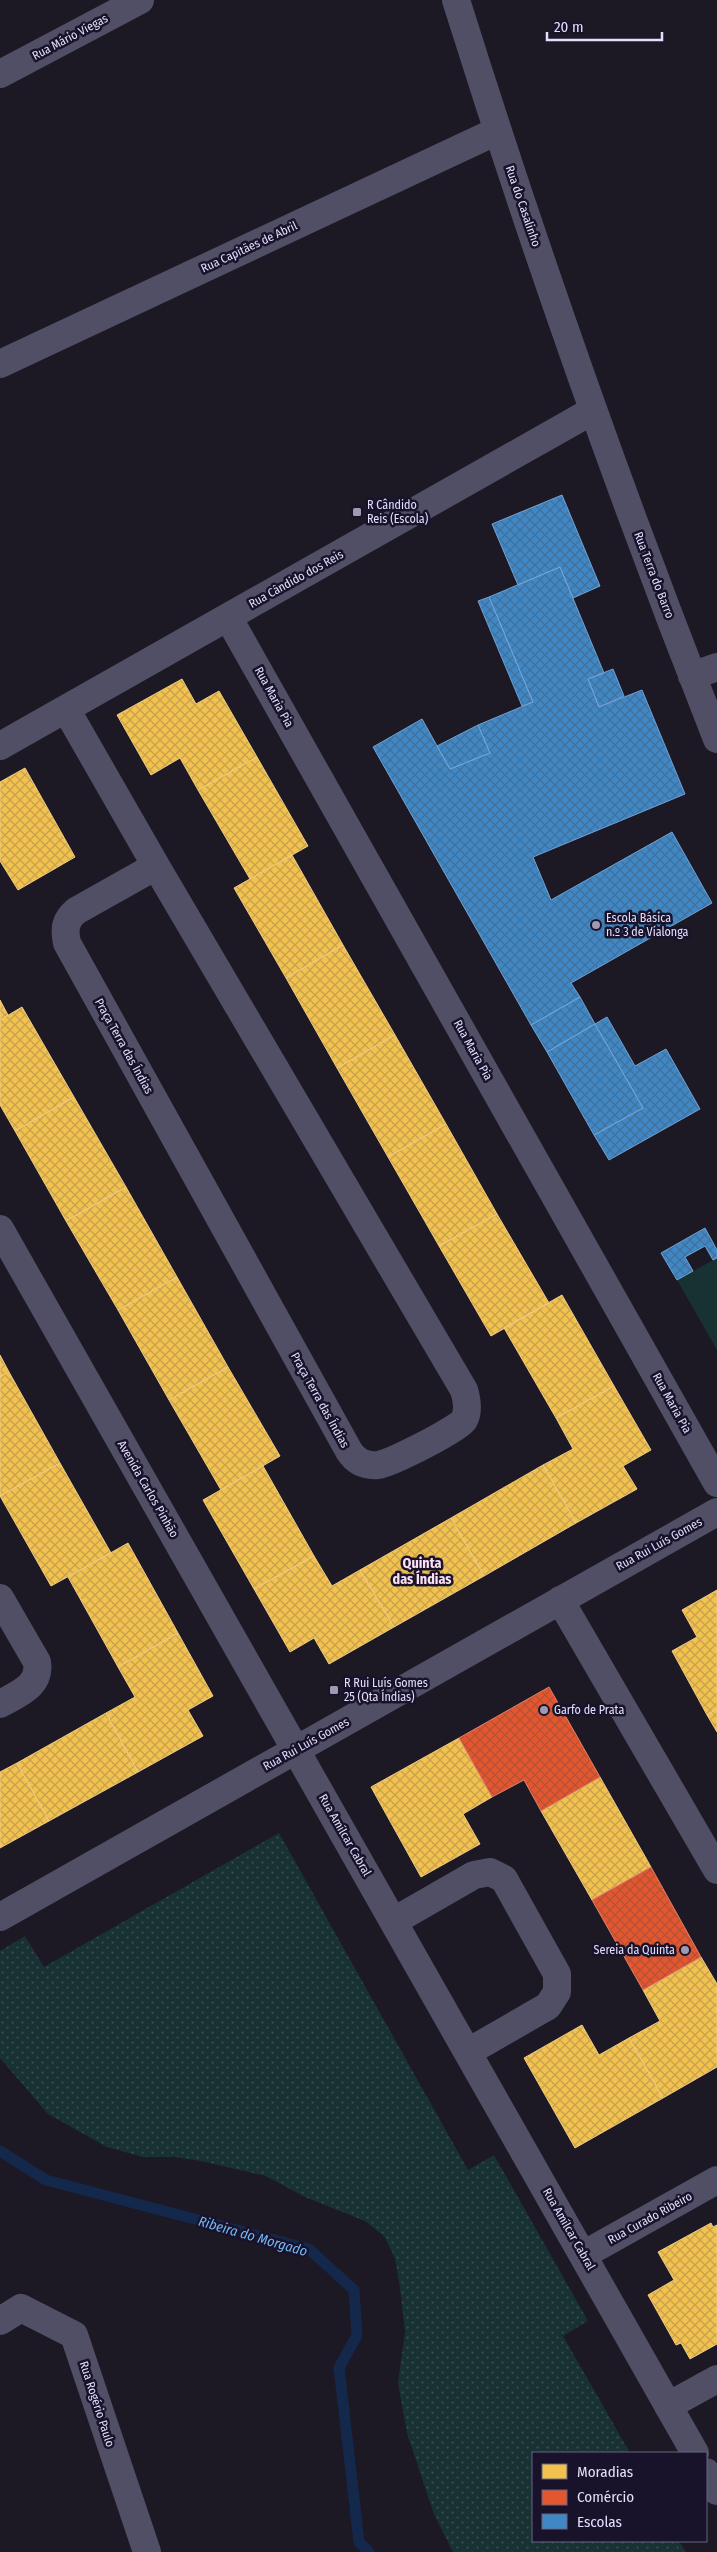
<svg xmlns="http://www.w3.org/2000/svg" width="717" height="2552" font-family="'Fira Sans Condensed',sans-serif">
  <defs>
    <pattern id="park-dots" width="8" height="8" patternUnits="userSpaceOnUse" patternTransform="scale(1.25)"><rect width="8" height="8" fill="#183133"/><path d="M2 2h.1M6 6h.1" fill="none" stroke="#394e51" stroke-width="1.8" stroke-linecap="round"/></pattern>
    <pattern id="homes-cross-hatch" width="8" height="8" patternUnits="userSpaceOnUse" patternTransform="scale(1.25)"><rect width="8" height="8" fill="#f2c14e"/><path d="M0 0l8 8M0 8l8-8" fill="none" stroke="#c6a24e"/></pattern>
    <pattern id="shops-cross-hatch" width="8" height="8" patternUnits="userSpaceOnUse" patternTransform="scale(1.25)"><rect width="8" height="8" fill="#e4572e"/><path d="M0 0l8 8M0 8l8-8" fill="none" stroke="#b45137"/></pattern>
    <pattern id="schools-cross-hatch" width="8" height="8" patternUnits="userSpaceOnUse" patternTransform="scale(1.25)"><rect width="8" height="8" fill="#3f88c5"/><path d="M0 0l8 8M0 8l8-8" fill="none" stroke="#41709b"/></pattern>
  </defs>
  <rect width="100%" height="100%" fill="#1c1925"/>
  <path fill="url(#park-dots)" d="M 279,1833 L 468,2170 L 494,2155 L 588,2321 L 563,2336 L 630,2453 L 533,2453 L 533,2541 L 679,2541 L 686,2552 L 453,2552 L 434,2514 L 407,2433 L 398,2383 L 405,2332 L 400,2288 L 395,2258 L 384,2236 L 365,2221 L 305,2197 L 266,2176 L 201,2161 L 176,2157 L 143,2157 L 107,2147 L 48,2114 L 0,2058 L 0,1951 L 25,1936 L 44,1967 Z"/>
  <path fill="#183133" d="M 717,1258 L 717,1350 L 677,1280 Z"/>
  <path fill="url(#homes-cross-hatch)" stroke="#eeca82" d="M 182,679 L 196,704 L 219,691 L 257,757 L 198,790 L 180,758 L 151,775 L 117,715 Z
    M 257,757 L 308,846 L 250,879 L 198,790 Z
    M 25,768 L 75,857 L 18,890 L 0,861 L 0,782 Z
    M 292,855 L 343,945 L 286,978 L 234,888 Z
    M 343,945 L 395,1035 L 337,1068 L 286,978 Z
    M 0,1000 L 8,1015 L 0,1020 Z
    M 22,1007 L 74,1097 L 15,1131 L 0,1105 L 0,1020 Z
    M 395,1035 L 446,1124 L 388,1157 L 337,1068 Z
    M 74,1097 L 126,1187 L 66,1221 L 15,1131 Z
    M 446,1124 L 497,1214 L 439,1246 L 388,1157 Z
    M 126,1187 L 177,1277 L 118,1310 L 66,1221 Z
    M 497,1214 L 549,1303 L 491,1336 L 439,1246 Z
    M 177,1277 L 228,1367 L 169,1400 L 118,1310 Z
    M 562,1295 L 614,1386 L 556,1418 L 504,1328 Z
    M 0,1355 L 9,1372 L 0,1377 Z
    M 228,1367 L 280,1456 L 221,1490 L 169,1400 Z
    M 9,1372 L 60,1463 L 0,1496 L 0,1377 Z
    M 614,1386 L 651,1450 L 623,1466 L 637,1489 L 576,1523 L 543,1465 L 573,1449 L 556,1418 Z
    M 60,1463 L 111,1553 L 51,1586 L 0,1496 Z
    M 543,1465 L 576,1523 L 484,1576 L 451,1518 Z
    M 263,1466 L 314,1556 L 254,1589 L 203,1500 Z
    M 451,1518 L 484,1576 L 394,1627 L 360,1570 Z
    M 128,1543 L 178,1633 L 118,1667 L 68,1577 Z
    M 314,1556 L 332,1586 L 360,1570 L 394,1627 L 329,1664 L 314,1638 L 290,1652 L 254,1589 Z
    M 717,1590 L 717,1709 L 707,1715 L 672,1651 L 697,1637 L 682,1610 Z
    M 178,1633 L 213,1696 L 188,1710 L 203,1736 L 138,1772 L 106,1713 L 135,1697 L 118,1667 Z
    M 717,1709 L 717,1732 L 707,1715 Z
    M 106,1713 L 138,1772 L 49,1821 L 17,1763 Z
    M 459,1738 L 492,1797 L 463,1814 L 480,1844 L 421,1877 L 371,1787 Z
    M 17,1763 L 49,1821 L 0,1848 L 0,1772 Z
    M 600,1777 L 651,1867 L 592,1900 L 541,1811 Z
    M 701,1957 L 717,1984 L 717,2067 L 663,2098 L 629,2038 L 660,2021 L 643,1990 Z
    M 582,2025 L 599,2055 L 629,2038 L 663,2098 L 575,2148 L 524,2058 Z
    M 711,2223 L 713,2227 L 717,2225 L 717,2344 L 690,2359 L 681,2343 L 676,2345 L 648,2295 L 674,2280 L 658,2252 Z"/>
  <path fill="url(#shops-cross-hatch)" stroke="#e4806c" d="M 549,1687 L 600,1777 L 541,1811 L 524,1780 L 492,1797 L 459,1738 Z
    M 651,1867 L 701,1957 L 643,1990 L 592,1900 Z"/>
  <path fill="url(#schools-cross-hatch)" stroke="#70a2d6" d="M 562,495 L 600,586 L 573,598 L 560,567 L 518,585 L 492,524 Z
    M 560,567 L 604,673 L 588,679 L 599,707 L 642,690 L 685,794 L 533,857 L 551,900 L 672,832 L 712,903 L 571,983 L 580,997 L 531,1025 L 373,747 L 422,719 L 450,769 L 490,753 L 478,725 L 533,702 L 489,597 Z
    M 489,597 L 533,702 L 522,706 L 478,601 Z
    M 613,669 L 624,696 L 599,707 L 588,679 Z
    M 478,725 L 490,753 L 450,769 L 437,746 Z
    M 580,997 L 595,1024 L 547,1052 L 531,1025 Z
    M 607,1017 L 635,1066 L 666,1049 L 700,1109 L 609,1160 L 594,1135 L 643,1108 L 595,1024 Z
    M 595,1024 L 643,1108 L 594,1135 L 547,1052 Z
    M 705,1228 L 717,1250 L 717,1258 L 713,1260 L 705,1246 L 685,1257 L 693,1271 L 677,1280 L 661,1253 Z"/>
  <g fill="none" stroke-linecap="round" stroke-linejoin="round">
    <path stroke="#14284c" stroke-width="11" d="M 0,2151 L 46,2180 L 309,2249 L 354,2290 L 357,2335 L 339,2368 L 359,2542 L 369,2552"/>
    <path stroke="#504f65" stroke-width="28" d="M 456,0 C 534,249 621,496 717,739
      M 0,74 L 140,0
      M 0,364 L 497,131
      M 228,617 L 717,1483
      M 692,676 L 717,667
      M 66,709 L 156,866 L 464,1390 C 467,1400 469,1411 464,1420 C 457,1430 391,1463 378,1465 C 365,1466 356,1462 349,1451 L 67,943 C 64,929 65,920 76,911 L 156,866
      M 0,746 L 592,411
      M 0,1229 L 695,2453
      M 0,1598 L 37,1662 C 41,1686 18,1694 0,1704
      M 560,1600 L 717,1870
      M 0,1917 L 717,1512
      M 394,1921 L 474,1875 L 490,1872 L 504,1879 L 557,1974 L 557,1992 L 548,2006 L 468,2052
      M 583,2255 L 717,2180
      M 0,2321 L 21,2308 L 74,2335 L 147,2552
      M 668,2406 L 717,2379
      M 706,2472 L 717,2491"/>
  </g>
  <g fill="#9d9ab1" stroke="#18132b" stroke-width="2">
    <rect x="352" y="507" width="10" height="10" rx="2.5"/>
    <circle cx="596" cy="925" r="5"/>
    <rect x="329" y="1685" width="10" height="10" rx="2.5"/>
    <circle cx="544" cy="1710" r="5"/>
    <circle cx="685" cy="1950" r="5"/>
  </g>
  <g text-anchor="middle" stroke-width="5" stroke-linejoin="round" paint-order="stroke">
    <g font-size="12" fill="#e3dffd" stroke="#18132b">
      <text transform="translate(70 37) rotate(-28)" y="4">Rua Mário Viegas</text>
      <text transform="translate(523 206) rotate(71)" y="4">Rua do Casalinho</text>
      <text transform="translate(249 247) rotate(-25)" y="4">Rua Capitães de Abril</text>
      <text transform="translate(654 575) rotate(69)" y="4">Rua Terra do Barro</text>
      <text transform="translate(296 579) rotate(-29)" y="4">Rua Cândido dos Reis</text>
      <text transform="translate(274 697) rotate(61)" y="4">Rua Maria Pia</text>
      <text transform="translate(124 1046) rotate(61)" y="4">Praça Terra das Índias</text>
      <text transform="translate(473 1050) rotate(61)" y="4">Rua Maria Pia</text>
      <text transform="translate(320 1400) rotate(61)" y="4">Praça Terra das Índias</text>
      <text transform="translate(672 1403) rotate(61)" y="4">Rua Maria Pia</text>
      <text transform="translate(148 1489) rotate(60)" y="4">Avenida Carlos Pinhão</text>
      <text transform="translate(659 1544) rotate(-29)" y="4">Rua Rui Luís Gomes</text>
      <text transform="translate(306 1744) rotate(-29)" y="4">Rua Rui Luís Gomes</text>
      <text transform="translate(345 1835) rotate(60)" y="4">Rua Amílcar Cabral</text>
      <text transform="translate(650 2218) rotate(-29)" y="4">Rua Curado Ribeiro</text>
      <text transform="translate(569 2229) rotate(60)" y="4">Rua Amílcar Cabral</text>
      <text transform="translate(97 2404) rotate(72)" y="4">Rua Rogério Paulo</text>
    </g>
    <g font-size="12" fill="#e3dffd" stroke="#18132b" text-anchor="start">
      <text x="367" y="509">R Cândido<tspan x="367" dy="14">Reis (Escola)</tspan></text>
      <text x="606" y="922">Escola Básica<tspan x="606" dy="14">n.º 3 de Vialonga</tspan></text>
      <text x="344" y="1687">R Rui Luís Gomes<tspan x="344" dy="14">25 (Qta Índias)</tspan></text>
      <text x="554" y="1714">Garfo de Prata</text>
      <text x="675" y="1954" text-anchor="end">Sereia da Quinta</text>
    </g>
    <g font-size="14" font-weight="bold" fill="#fde1f3" stroke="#18132b">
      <text x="422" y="1568">Quinta<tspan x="422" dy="16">das Índias</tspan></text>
    </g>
    <g font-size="14" font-style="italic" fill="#74b8f7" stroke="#18132b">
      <text transform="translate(253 2236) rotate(16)" y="5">Ribeira do Morgado</text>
    </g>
  </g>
  <rect x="532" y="2452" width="175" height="90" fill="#18132b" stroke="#69657f"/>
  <rect x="542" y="2464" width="25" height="15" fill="#f2c14e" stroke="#69657f"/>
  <text x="577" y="2477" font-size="15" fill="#e3dffd">Moradias</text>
  <rect x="542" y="2490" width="25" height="15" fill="#e4572e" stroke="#69657f"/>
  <text x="577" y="2502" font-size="15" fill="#e3dffd">Comércio</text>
  <rect x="542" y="2514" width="25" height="15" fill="#3f88c5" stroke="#69657f"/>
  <text x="577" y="2527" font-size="15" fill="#e3dffd">Escolas</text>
  <path d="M547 32v8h115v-8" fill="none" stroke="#e3dffd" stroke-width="2.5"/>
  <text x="554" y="32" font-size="15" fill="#e3dffd" stroke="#18132b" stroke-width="4" paint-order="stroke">20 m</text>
</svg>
